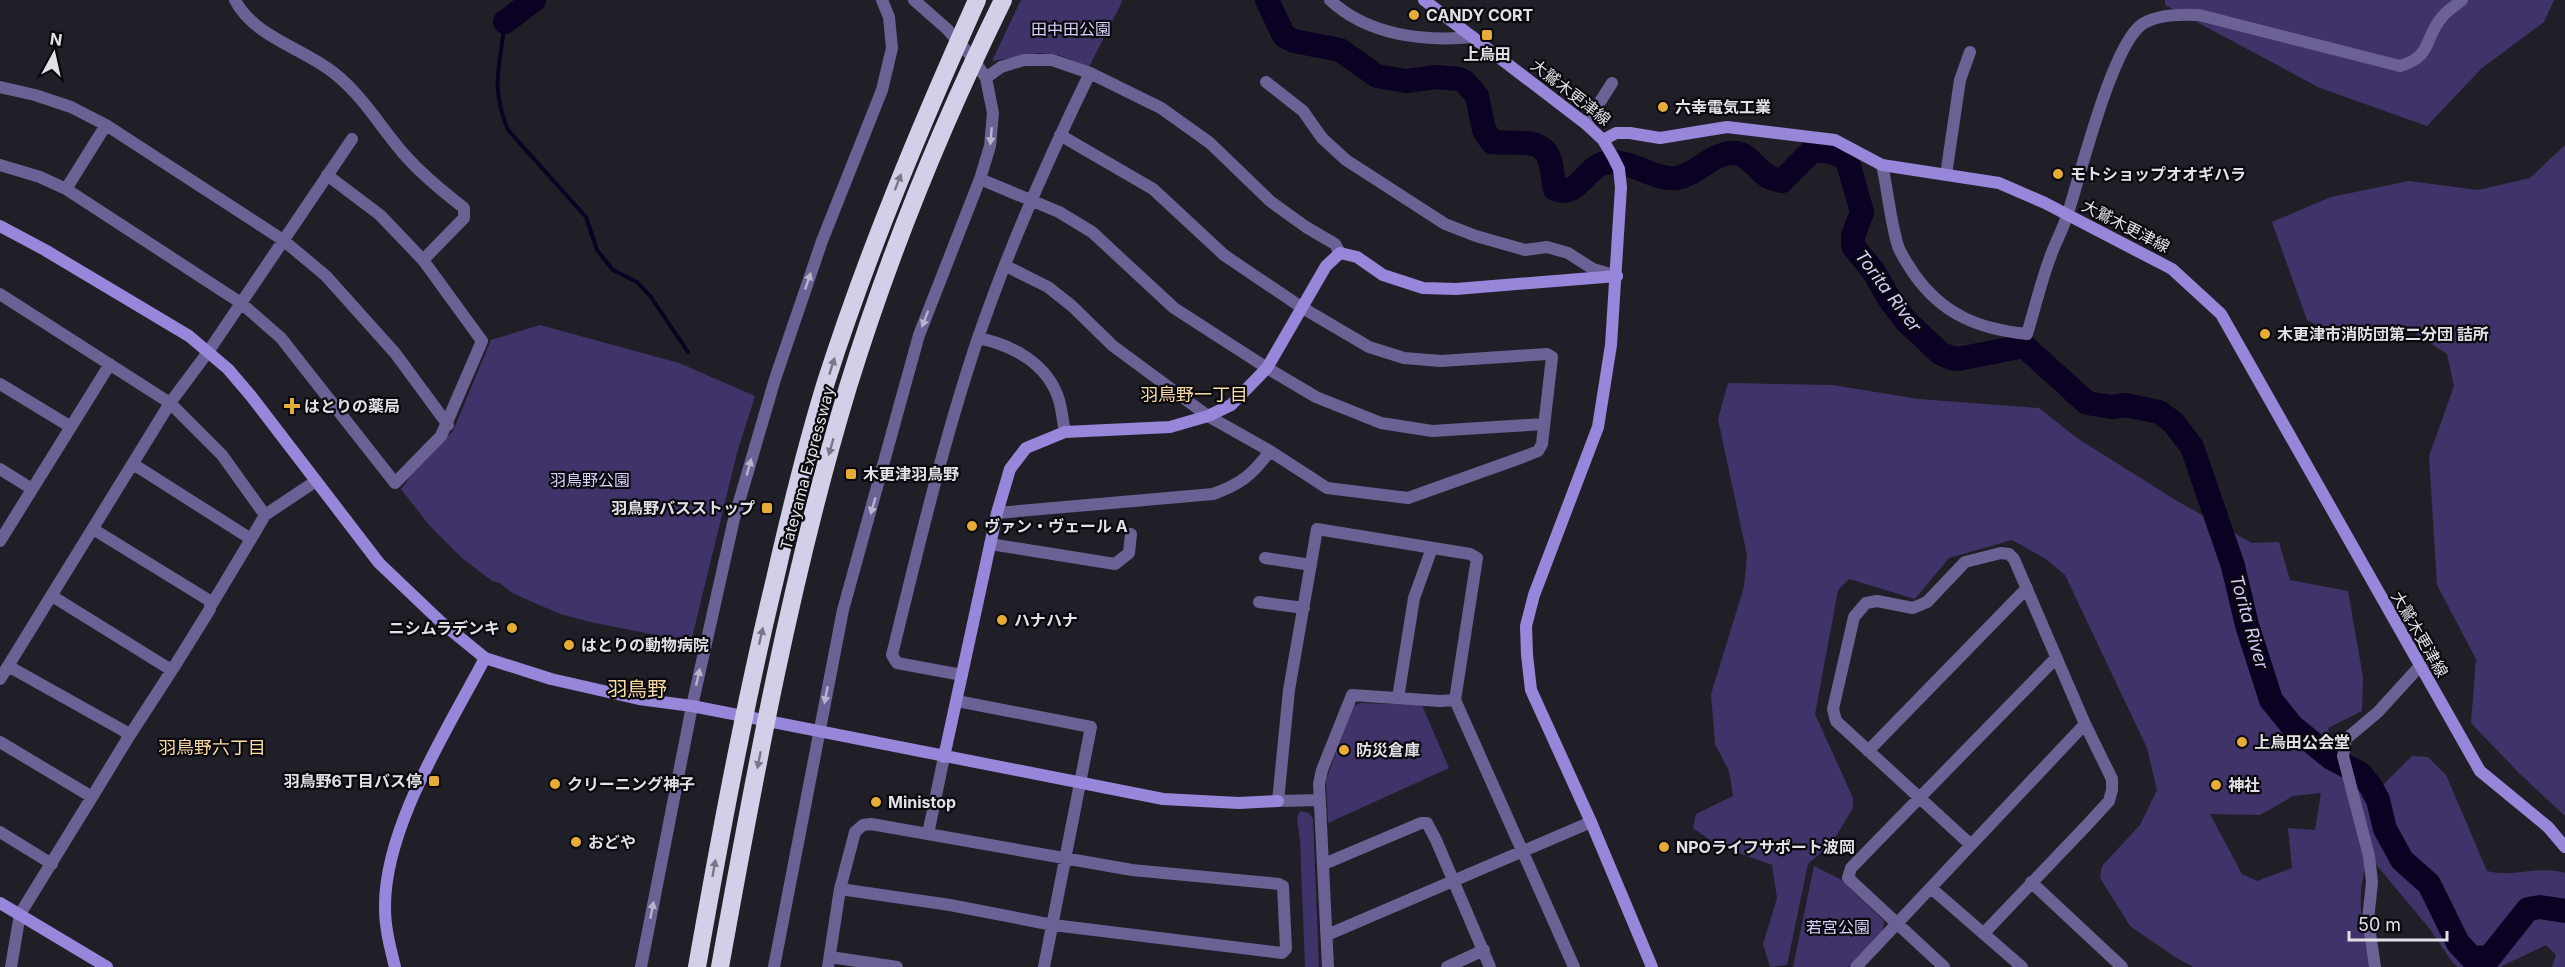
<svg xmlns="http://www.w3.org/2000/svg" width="2565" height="967" font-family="Inter,'Noto Sans JP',sans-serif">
  <rect width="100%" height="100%" fill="#201f28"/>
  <path fill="#403369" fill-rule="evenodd" d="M 1021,0 L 1121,0 L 1122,2 L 1089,67 L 1059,55 L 1040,53 L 992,61 Z
    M 2165,0 L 2554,0 L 2544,22 L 2482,68 L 2427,126 L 2320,88 L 2165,5 Z
    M 2565,145 L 2565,816 L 2520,774 L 2471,723 L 2476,659 L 2437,585 L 2429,456 L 2454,386 L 2447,354 L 2407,328 L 2348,343 L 2307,320 L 2272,222 L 2331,197 L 2409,181 L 2478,190 L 2530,178 Z
    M 540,325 L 679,363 L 755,396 L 737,453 L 691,642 L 590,622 L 560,614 L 512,593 L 500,583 L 492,581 L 462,558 L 429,525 L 401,489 L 408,480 L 409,474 L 453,431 L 491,340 Z
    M 1728,383 L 1832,385 L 1919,399 L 2039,408 L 2077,438 L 2177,501 L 2252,543 L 2279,542 L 2290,580 L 2348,591 L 2363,677 L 2362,711 L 2328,728 L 2335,752 L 2381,787 L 2412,756 L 2428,757 L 2446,775 L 2487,871 C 2514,878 2540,865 2565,873 L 2565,967 L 2552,967 L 2556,955 L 2546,945 L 2500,967 L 2458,967 L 2453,963 L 2429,928 L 2369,856 C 2354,895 2363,927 2369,967 L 2193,967 L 2175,957 L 2130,926 L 2100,878 L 2102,866 L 2140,825 L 2157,790 L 2147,748 L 2065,575 L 2046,559 L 2012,540 L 1949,558 L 1915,599 L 1849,579 L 1838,590 L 1815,714 L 1853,798 L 1853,808 L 1832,843 L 1808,864 L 1787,965 L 1770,967 L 1763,944 L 1777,898 L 1772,865 L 1717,845 L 1693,828 L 1696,814 L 1733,796 L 1729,771 L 1715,744 L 1711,694 L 1744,587 L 1747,555 L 1718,419 ZM 2321,793 L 2315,830 L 2288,828 L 2292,868 L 2257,881 L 2242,874 L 2210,814 L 2260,815 L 2293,796 Z
    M 1361,703 L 1422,705 L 1449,768 L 1328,823 L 1326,780 L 1353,706 Z
    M 1300,811 L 1309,813 L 1313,819 L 1319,967 L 1305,967 L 1300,841 L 1297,818 Z
    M 1814,866 L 1840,879 L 1884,921 L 1883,930 L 1848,967 L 1793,967 Z"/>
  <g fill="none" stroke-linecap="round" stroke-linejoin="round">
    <path stroke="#0b0123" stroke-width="4" d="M 505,22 C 500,65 490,87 508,130 L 586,217 L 597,250 L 613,270 L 637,282 L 651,297 L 688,352"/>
    <path stroke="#0b0123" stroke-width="24" d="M 1267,0 L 1284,36 L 1294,41 L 1340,50 L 1377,76 L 1406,81 L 1437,77 L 1459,79 L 1465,82 L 1477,96 L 1484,130 L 1492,142 C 1516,145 1545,134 1551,165 C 1553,173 1553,181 1555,189 C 1579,198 1585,167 1605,163 C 1631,158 1653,181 1677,178 C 1698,174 1714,151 1736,153 C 1749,154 1757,171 1769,177 C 1773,179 1778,180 1782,181 L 1813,150 L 1832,152 L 1847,159 L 1862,212 L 1853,236 L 1853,246 L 1874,272 L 1890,300 L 1906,321 L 1940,353 L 1951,358 L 1958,359 L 2024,346 L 2087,403 L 2112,407 L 2126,405 L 2159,412 L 2173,422 L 2192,447 L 2233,566 L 2247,625 L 2271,700 L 2292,726 L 2331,758 L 2361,774 L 2371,787 L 2378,800 L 2385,829 L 2402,860 L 2429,884 L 2458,943 L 2471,957 L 2489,958 L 2528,909 L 2540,907 L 2565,911
      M 505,22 L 534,0"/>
    <path stroke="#6b6195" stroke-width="12" d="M 235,0 C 254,37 303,48 334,73 C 362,95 380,126 403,153 C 421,174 442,191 464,208 L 464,218 L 423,260
      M 1330,0 C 1367,35 1423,42 1473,37
      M 986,78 L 1001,67 L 1024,60 L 1052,60 L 1090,73 L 1161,108 L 1210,143 L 1270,201 L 1306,227 L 1335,244 L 1340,253
      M 1266,82 L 1303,111 L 1322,138 L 1346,160 L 1445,224 L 1476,236 L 1525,250 L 1547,247 L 1568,253 L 1593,269 L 1617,276
      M 0,87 L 35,95 L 71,107 L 106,125 L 283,240 L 326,276 L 395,353 L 448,425
      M 1586,124 L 1612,83
      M 0,165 L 40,177 L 66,189 L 241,303 L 281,338 L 395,483 L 441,436 L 482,341 L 423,260 L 380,215 L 327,175
      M 1882,165 C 1888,191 1890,220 1898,246 C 1901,255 1909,266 1914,274 C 1943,315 1979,329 2027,334 C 2035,308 2041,281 2051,255 C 2056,241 2064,227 2068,213 C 2081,173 2111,49 2141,25 C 2156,14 2181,14 2199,15 L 2400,66 C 2434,56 2423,38 2443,16 C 2448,10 2456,5 2462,0
      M 1946,175 L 1960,80 L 1970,52
      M 980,179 L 1059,212 L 1092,232 L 1174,308 L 1267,368 L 1316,397 L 1381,423 L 1432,431 L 1544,424
      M 66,189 L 106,125
      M 1006,266 L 1048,287 L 1072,306 L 1113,346 L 1208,416 L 1270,451 L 1327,488 L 1408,498 L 1523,457 L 1538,451 L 1542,444 L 1552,357 L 1547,354 L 1441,361 L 1404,358 L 1369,347 L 1301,307 L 1224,255 L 1153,189 L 1060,135
      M 0,294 L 170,403 L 222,455 L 265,515 L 251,539 L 133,464
      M 978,338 C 1013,345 1048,364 1059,400 C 1062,411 1063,422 1065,432
      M 0,384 L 71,427
      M 0,469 L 32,489
      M 997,513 L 1213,494 C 1241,484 1252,475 1270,451
      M 265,515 L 316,481
      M 0,541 L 110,364
      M 990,544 L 1115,564 L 1129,553 L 1131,534
      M 1265,558 L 1311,565
      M 52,596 L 168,668 L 174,667 L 210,609 L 210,601 L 93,529
      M 1259,602 L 1304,608
      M 212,604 L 251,539
      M 962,675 L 897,663 L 892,655 C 918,549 943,442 978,338 C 1009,248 1048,159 1090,73
      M 0,679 L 170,403 L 208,352 L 352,139
      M 1398,698 L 1414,598 L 1432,548
      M 957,701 L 1091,727 L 1044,967
      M 128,738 L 174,667
      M 0,742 L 92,797 L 128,738 L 126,732 L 8,666
      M 1868,751 L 2027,588
      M 1320,800 L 1278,801 L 1289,690 L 1317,529 L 1470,554 L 1477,558 L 1455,700 L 1574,967
      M 0,832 L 52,864
      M 928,834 L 944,757
      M 1971,845 L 1836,721 L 1833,709 L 1854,617 L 1866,603 L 1877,601 L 1913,608 L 1927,602 L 1965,562 L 2001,553 L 2009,554 L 2014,559 L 2085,724 L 2112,779 L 2112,790 L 2109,801 L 2087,825 L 1984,933
      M 1324,864 L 1421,823 L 1427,823 L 1436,840 L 1490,967
      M 2031,882 L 2122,967
      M 1931,888 L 2022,967
      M 1327,935 L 1591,822
      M 830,957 L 897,967
      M 11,967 L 20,914 L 92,797
      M 641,967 L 692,706 L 734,519 L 775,379 L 822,241 L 882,90 L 892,48 L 889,17 L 882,0
      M 774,967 L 843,610 L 919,335 L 980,179 L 990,146 L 993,113 L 986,78 L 971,56 L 947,29 L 914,0
      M 828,967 L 840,889 L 855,832 L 863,825 L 871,824 L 1132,870 L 1279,884 L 1283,886 L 1286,949 L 1282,953 L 1053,925 L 950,905 L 840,889
      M 1328,967 L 1319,784 L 1322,770 L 1352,695 L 1440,701 L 1455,700
      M 1447,967 L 1484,950
      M 1856,967 L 2085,724
      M 1944,967 L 1848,878 L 1851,868 L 2056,658
      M 2375,967 L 2368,920 L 2372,882 L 2369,856 L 2343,756 L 2346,739 L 2378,712 L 2419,667"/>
    <path stroke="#9786d9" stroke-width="12" d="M 1424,0 L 1586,124 L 1603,140 L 1613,157 L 1619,169 L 1621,187 L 1611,345 L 1598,427 L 1534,595 L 1526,626 L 1527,655 L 1531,690 L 1591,822 L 1652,967
      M 1603,140 L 1616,133 L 1630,133 L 1660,138 L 1727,127 L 1835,140 L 1882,165 L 1999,183 L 2045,203 L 2172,269 L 2221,314 L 2480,771 L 2548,827 L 2565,847
      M 0,226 L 45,250 L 189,336 L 228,369 L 251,396 L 379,563 L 442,623 L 485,658 L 551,679 L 639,699 L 692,706 L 1163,799 L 1239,803 L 1278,801
      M 944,757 L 997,513 L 1010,469 L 1026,448 L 1065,432 L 1170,427 L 1208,416 L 1231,405 L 1267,368 L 1326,266 L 1340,253 L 1357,257 L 1383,275 L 1423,288 L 1456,289 L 1617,276
      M 0,903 L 107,967
      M 395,967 C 390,947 385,928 385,908 C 384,827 448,729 485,658"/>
    <path stroke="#d3cfe9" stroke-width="18" d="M 697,967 C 720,837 744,707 775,579 C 790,513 806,447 826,382 C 868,251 921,125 977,0
      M 720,967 C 755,772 791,576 848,387 C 889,254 942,124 1003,0"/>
  </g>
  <defs><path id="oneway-solid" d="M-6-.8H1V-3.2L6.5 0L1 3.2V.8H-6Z" transform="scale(1.5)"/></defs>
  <g fill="#b8b4ca">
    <use href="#oneway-solid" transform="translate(991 136) rotate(95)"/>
    <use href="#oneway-solid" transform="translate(808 281) rotate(-71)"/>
    <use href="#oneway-solid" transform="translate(925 319) rotate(111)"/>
    <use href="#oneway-solid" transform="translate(749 467) rotate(-74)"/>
    <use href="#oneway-solid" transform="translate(873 506) rotate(106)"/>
    <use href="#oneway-solid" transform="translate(698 677) rotate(-77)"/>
    <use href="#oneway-solid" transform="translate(826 695) rotate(101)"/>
    <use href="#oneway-solid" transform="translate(652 910) rotate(-79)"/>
  </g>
  <g fill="#797686">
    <use href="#oneway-solid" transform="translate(898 182) rotate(-69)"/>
    <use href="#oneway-solid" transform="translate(832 366) rotate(-72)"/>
    <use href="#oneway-solid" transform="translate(831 447) rotate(106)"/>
    <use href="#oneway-solid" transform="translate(761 636) rotate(-77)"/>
    <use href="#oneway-solid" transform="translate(759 760) rotate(101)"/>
    <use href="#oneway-solid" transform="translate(714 868) rotate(-80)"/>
  </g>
  <g fill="#e5ad35" stroke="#0a090d" stroke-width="2">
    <circle cx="1414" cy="15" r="6"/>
    <rect x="1481" y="29" width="12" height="12" rx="3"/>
    <circle cx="1663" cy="107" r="6"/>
    <circle cx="2058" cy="174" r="6"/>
    <circle cx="2265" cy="334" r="6"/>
    <path d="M289 397h6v6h6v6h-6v6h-6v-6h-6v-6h6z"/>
    <rect x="845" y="468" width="12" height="12" rx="3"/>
    <rect x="761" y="502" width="12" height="12" rx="3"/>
    <circle cx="972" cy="526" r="6"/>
    <circle cx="1002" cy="620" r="6"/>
    <circle cx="512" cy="628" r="6"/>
    <circle cx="569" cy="645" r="6"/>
    <circle cx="2242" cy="742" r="6"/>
    <circle cx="1344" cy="750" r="6"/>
    <rect x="428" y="775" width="12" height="12" rx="3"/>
    <circle cx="555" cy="784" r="6"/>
    <circle cx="2216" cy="785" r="6"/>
    <circle cx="876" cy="802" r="6"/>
    <circle cx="576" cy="842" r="6"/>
    <circle cx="1664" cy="847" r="6"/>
  </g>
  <g text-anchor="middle" stroke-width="4.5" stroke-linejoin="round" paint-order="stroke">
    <g font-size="16" font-weight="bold" fill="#e1e0e6" stroke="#0a090d" text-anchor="start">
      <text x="1426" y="21">CANDY CORT</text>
      <text x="1487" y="60" text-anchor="middle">上烏田</text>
      <text x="1675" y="113">六幸電気工業</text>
      <text x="2070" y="180">モトショップオオギハラ</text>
      <text x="2277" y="340">木更津市消防団第二分団 詰所</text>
      <text x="304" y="412">はとりの薬局</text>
      <text x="863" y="480">木更津羽鳥野</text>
      <text x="755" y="514" text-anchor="end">羽鳥野バスストップ</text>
      <text x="984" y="532">ヴァン・ヴェール A</text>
      <text x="1014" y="626">ハナハナ</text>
      <text x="500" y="634" text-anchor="end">ニシムラデンキ</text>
      <text x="581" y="651">はとりの動物病院</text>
      <text x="2254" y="748">上烏田公会堂</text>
      <text x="1356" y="756">防災倉庫</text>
      <text x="422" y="787" text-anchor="end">羽鳥野6丁目バス停</text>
      <text x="567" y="790">クリーニング神子</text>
      <text x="2228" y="791">神社</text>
      <text x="888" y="808">Ministop</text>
      <text x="588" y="848">おどや</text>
      <text x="1676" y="853">NPOライフサポート波岡</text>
    </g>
    <g font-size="16" fill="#d8d1fd" stroke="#0a090d">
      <text x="1071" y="35">田中田公園</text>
      <text x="590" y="486">羽鳥野公園</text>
      <text x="1838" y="933">若宮公園</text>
    </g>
    <g font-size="16" fill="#e1e0e6" stroke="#0a090d">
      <text transform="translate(1571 92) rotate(38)" y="6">大鷲木更津線</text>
      <text transform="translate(2126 226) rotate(27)" y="6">大鷲木更津線</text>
      <text transform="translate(807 468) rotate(-75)" y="6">Tateyama Expressway</text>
      <text transform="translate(2420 634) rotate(60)" y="6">大鷲木更津線</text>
    </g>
    <g font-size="18" font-style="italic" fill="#d5cefa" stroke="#0a090d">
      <text transform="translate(1888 291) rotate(53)" y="6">Torita River</text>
      <text transform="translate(2249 622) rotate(74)" y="6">Torita River</text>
    </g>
    <g font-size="18" fill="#fbdca4" stroke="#0a090d">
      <text x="1194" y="401">羽鳥野一丁目</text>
      <text x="212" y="754">羽鳥野六丁目</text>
    </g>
    <g font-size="20" fill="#fbdca4" stroke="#0a090d">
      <text x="637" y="696">羽鳥野</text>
    </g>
  </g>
  <g transform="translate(54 54) rotate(8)" stroke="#0a090d" stroke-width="4.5" paint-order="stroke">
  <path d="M0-4.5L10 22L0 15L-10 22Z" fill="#e1e0e6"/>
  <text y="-9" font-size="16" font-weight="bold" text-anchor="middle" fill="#e1e0e6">N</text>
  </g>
  <path d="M2349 931v9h98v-9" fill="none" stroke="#e1e0e6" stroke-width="3"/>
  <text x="2358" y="931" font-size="18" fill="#e1e0e6" stroke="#0a090d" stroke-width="4.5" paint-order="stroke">50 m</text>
</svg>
